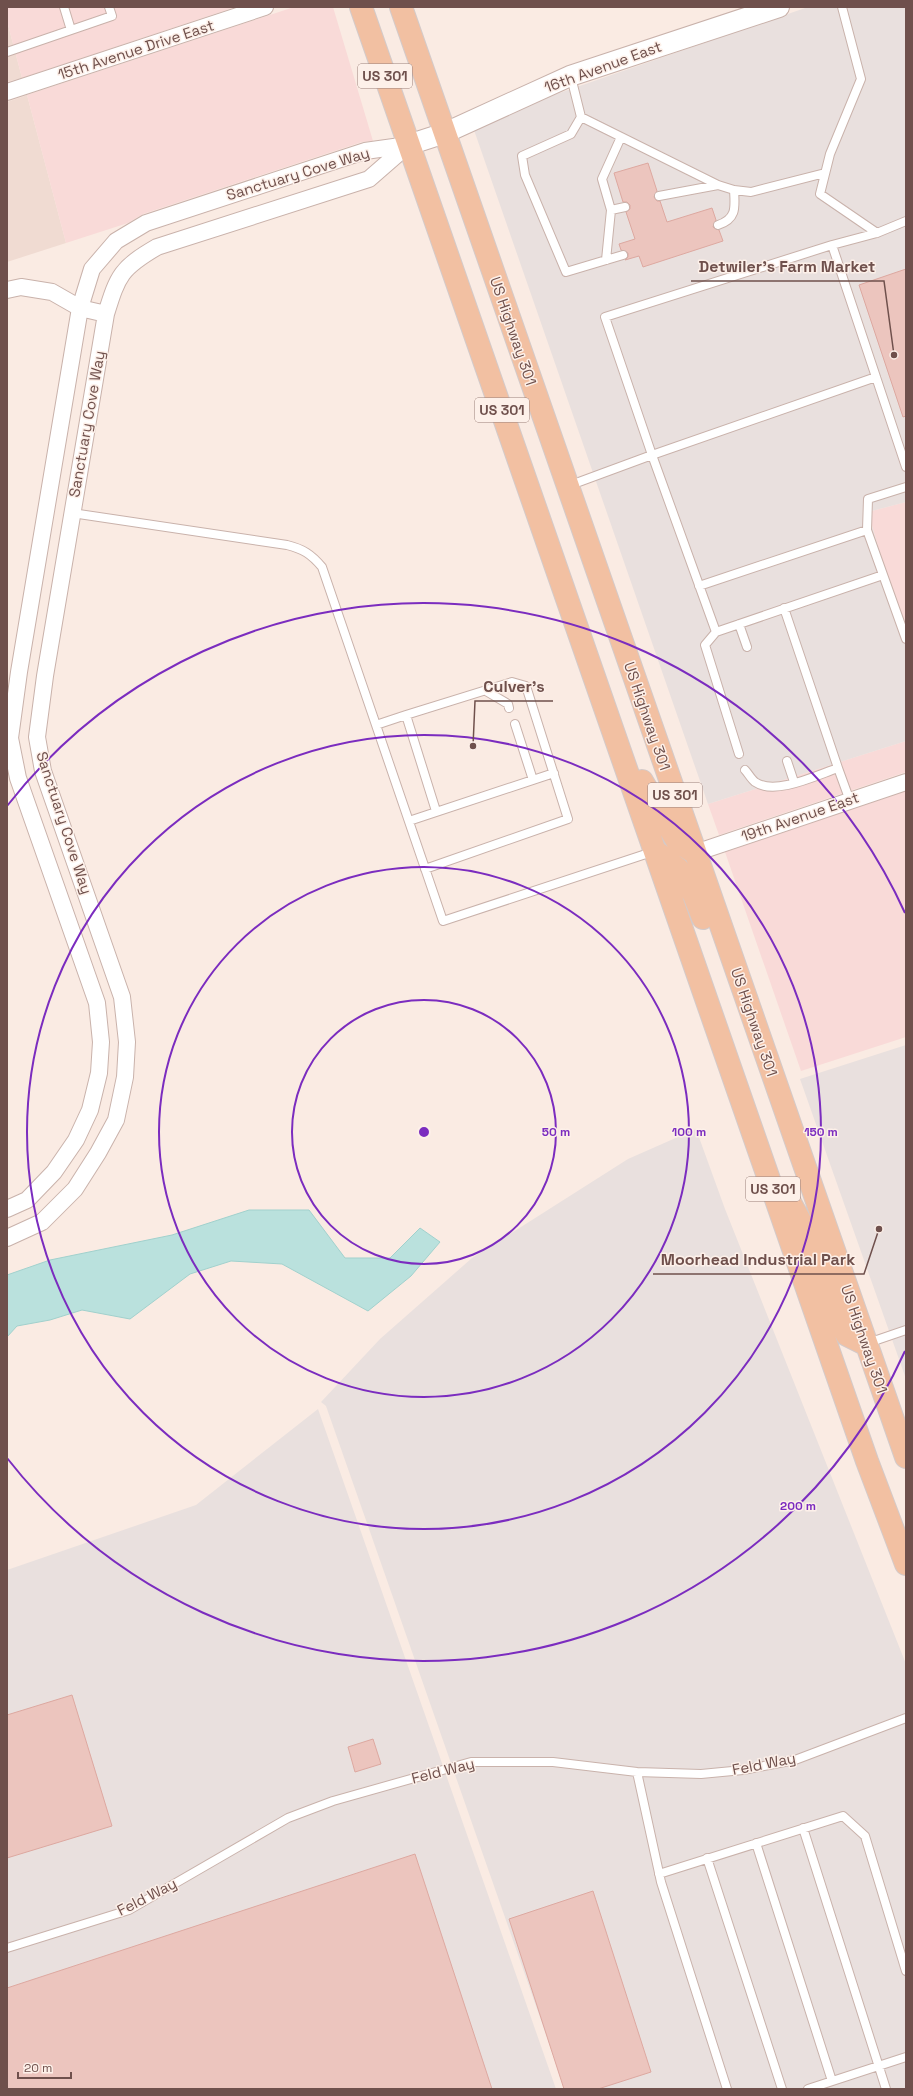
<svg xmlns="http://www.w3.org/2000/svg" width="913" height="2096" font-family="'Space Grotesk',sans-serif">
  <rect width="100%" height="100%" fill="#faebe3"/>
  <path fill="#f0dbd2" d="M 7,21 L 22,78 L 7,82 Z
    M 27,95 L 66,243 L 7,262 L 7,102 Z"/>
  <path fill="#f9dad8" d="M 7,7 L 236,7 L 22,78 L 7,21 Z
    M 294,7 L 333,7 L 373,141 L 362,142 L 143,214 L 128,223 L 66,243 L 27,95 Z
    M 906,502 L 906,643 L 868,512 Z
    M 906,741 L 906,772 L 719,835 L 708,804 Z
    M 906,791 L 906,1037 L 801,1071 L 725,852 Z"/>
  <path fill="#e9e0de" d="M 808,7 L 906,7 L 906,502 L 868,512 L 906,643 L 906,741 L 708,804 L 474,130 L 542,99 Z
    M 906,1045 L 906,1379 L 800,1079 Z
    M 696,1129 L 725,1209 L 906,1664 L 906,2089 L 565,2089 L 326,1406 L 321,1402 L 380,1339 L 472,1258 L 628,1159 Z
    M 318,1409 L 556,2089 L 7,2089 L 7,1570 L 196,1505 Z"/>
  <path fill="#bae1dd" stroke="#a1d1cd" d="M 249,1210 L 309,1210 L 345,1258 L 390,1258 L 420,1228 L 440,1242 L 411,1276 L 368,1311 L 282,1264 L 231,1261 L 190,1274 L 130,1319 L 82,1310 L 50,1320 L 17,1326 L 7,1337 L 7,1275 L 50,1260 L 172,1235 Z"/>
  <path fill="#ecc5be" stroke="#dda8a0" d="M 648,163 L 657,191 L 654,197 L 657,201 L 660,201 L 667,222 L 712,208 L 716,220 L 713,227 L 719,230 L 723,241 L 643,267 L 639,256 L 625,260 L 628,257 L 628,253 L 621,250 L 619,244 L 635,239 L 626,212 L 630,209 L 630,205 L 627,202 L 623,202 L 614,173 Z
    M 906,269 L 906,416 L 903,417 L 859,285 Z
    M 72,1695 L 112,1826 L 7,1858 L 7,1715 Z
    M 373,1739 L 381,1764 L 355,1772 L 348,1747 Z
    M 415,1854 L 492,2089 L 7,2089 L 7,1988 Z
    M 593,1891 L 651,2072 L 598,2089 L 564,2089 L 509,1919 Z"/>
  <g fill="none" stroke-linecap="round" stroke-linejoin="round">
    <g stroke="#c9b2ab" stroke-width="10">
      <path id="service" d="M 64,7 L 71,30
        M 842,7 L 861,79 L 830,154 L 820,194 L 877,233
        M 7,52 L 112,16 L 109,7
        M 571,77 L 581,117 L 571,134 L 522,156 L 525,175 L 566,272 L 623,255
        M 581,117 L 718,185 L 734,190 L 751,192 L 825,173
        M 659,196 L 718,185
        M 611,210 L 625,207
        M 906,221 L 877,233 L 832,245 L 906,467
        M 718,225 C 737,219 735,207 734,190
        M 606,260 L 611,210 L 602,179 L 621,137
        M 568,486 L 652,455 L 605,317 L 832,245
        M 906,487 L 868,499 L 867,530 L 906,639
        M 72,513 L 287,545 C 303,549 311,554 322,567 L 443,921 L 655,851
        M 699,586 L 867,530
        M 739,624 L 747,647
        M 716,632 L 652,455 L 876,377
        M 486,691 L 508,704 L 509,708
        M 515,724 L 533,780
        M 376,725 L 406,715
        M 739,754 L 705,645 L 716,632 L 883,575
        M 787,761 L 794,782
        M 838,768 L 850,801
        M 745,770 C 748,773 751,779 755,782 C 775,796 817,775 838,768 L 784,608
        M 409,821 L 554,773
        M 425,869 L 568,819 L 526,686 L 512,682 L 406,715 L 436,811
        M 868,1343 L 906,1330
        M 637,1772 L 661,1882 L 727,2089
        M 803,1828 L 886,2089
        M 756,1843 L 832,2081
        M 707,1858 L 782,2089
        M 659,1874 L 843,1816 L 865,1836 L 906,1971
        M 7,1948 L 129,1910 L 288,1818 L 333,1801 L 471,1762 L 553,1762 L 637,1772 L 701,1774 L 743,1770 L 795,1760 L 906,1718
        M 808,2089 L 906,2057"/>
    </g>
    <g stroke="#c9b2ab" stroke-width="18">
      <path id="minor" d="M 7,92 L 265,7
        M 7,290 L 21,287 L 52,292 L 80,308 L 106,314
        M 695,853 L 906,782
        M 7,1209 L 27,1200 L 54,1172 L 76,1140 L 90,1110 L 99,1073 L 101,1042 L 97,1003 L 18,778 L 10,738 L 19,672 L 80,308 L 92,269 L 116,241 L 146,223 L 365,151 L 408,145
        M 7,1238 L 42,1222 L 75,1189 L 98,1153 L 116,1120 L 125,1077 L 127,1042 L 122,997 L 43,771 L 37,737 L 45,676 L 106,314 C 118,275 121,268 157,247 L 369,179 L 408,145"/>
    </g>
    <g stroke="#c9b2ab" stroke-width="22">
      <path id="tertiary" d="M 408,145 L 445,133 L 570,76 L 779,7"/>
    </g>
    <g stroke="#d4cac9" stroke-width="24">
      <path id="primary" d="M 361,7 L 867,1461 L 906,1564
        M 401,7 L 906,1457
        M 642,781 L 677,841 L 692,851
        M 655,851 L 678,869 L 694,895 L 703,918
        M 787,1197 L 809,1237 L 839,1320 L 847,1335 L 865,1344"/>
    </g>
    <use href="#service" stroke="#fff" stroke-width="8"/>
    <use href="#minor" stroke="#fff" stroke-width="16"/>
    <use href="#tertiary" stroke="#fff" stroke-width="20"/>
    <use href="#primary" stroke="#f2c0a2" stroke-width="22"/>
  </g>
  <g fill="none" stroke="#7b2cbf" stroke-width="2">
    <circle cx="424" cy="1132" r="132"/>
    <circle cx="424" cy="1132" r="265"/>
    <circle cx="424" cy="1132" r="397"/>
    <path d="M905 1351A529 529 0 0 1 7 1458M7 806A529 529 0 0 1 905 913"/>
  </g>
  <g text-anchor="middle" stroke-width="3" stroke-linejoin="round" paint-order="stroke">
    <g fill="#fdf0e9" stroke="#9a807b" stroke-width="1">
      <rect x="358" y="64" width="54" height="24" rx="3"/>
      <rect x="475" y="398" width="54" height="24" rx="3"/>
      <rect x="648" y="783" width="54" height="24" rx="3"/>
      <rect x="746" y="1177" width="54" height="24" rx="3"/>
    </g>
    <g font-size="14" font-weight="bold" fill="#6f504c">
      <text x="385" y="81">US 301</text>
      <text x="502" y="415">US 301</text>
      <text x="675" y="800">US 301</text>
      <text x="773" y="1194">US 301</text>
    </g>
    <g font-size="15" fill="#6f504c" stroke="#fdf0e9">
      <text transform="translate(136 50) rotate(-18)" y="5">15th Avenue Drive East</text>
      <text transform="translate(603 67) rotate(-20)" y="5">16th Avenue East</text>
      <text transform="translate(298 174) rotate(-17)" y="5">Sanctuary Cove Way</text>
      <text transform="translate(513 331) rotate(71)" y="5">US Highway 301</text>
      <text transform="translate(87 424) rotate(-80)" y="5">Sanctuary Cove Way</text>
      <text transform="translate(647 716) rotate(71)" y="5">US Highway 301</text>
      <text transform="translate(800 817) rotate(-19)" y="5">19th Avenue East</text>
      <text transform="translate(64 823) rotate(72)" y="5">Sanctuary Cove Way</text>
      <text transform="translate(754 1022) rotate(71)" y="5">US Highway 301</text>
      <text transform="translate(864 1339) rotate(71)" y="5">US Highway 301</text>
      <text transform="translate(764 1764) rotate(-11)" y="5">Feld Way</text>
      <text transform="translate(443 1771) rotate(-14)" y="5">Feld Way</text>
      <text transform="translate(147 1897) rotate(-27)" y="5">Feld Way</text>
    </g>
  </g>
  <circle cx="424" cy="1132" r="6" fill="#7b2cbf" stroke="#fdf0e9" stroke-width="2"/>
  <g font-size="12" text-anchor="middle" font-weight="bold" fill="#7b2cbf" stroke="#fdf0e9" stroke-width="3" stroke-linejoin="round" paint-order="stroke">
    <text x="556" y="1136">50 m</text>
    <text x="689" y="1136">100 m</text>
    <text x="821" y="1136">150 m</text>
    <text x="798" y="1510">200 m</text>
  </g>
  <path fill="none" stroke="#6f504c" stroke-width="1.5" d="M894 355L884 281H691M473 746L475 701H553M879 1229L864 1274H653"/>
  <g fill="#6f504c" stroke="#fdf0e9" stroke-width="1.5">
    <circle cx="894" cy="355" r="4"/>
    <circle cx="473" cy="746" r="4"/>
    <circle cx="879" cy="1229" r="4"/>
  </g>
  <g font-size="16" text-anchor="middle" font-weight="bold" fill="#6f504c" stroke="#fdf0e9" stroke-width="3" stroke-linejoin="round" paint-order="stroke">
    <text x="787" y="272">Detwiler's Farm Market</text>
    <text x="514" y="692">Culver's</text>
    <text x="758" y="1265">Moorhead Industrial Park</text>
  </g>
  <rect width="913" height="2096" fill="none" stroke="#6f504c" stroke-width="16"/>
  <path d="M18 2072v6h53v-6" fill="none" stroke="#6f504c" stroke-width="2"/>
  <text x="24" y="2072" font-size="12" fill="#6f504c" stroke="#fdf0e9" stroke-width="3" paint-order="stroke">20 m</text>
</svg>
